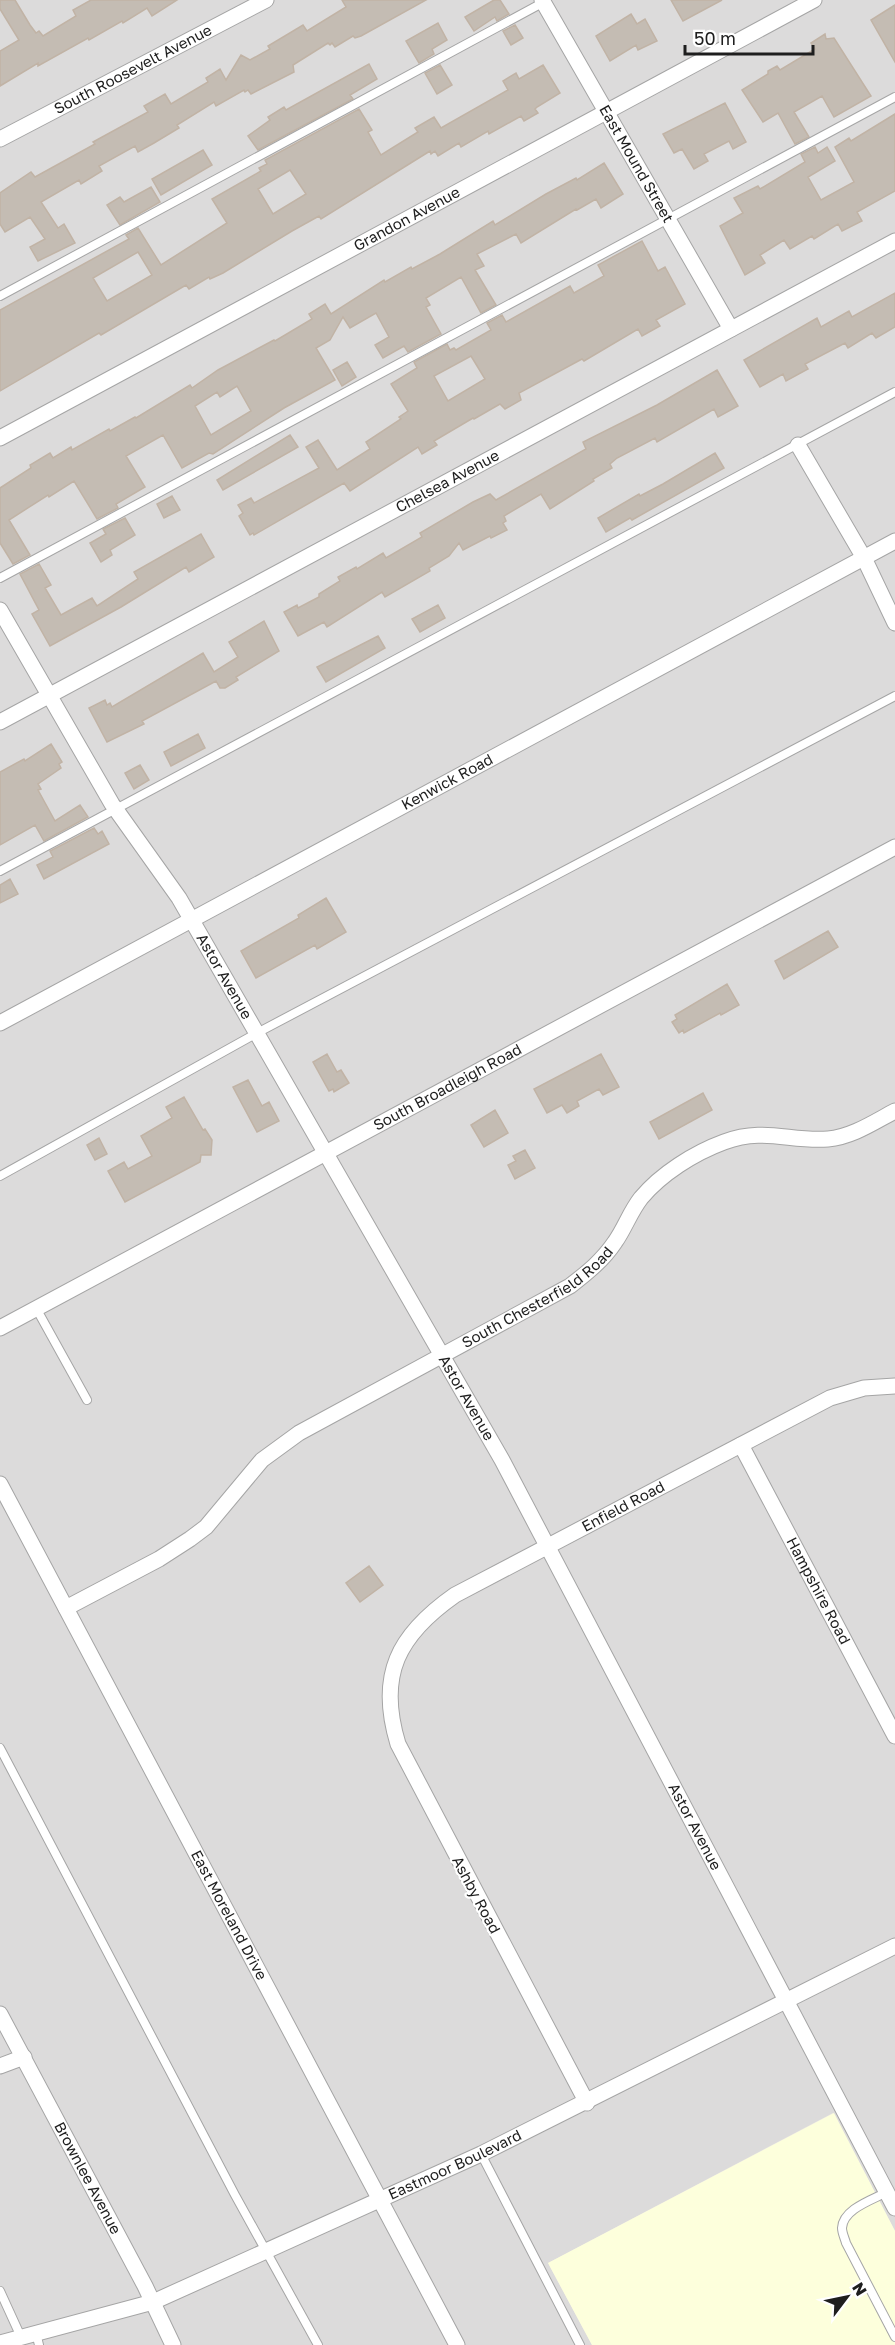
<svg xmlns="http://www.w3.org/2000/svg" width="895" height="2345" font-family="'Golos Text',sans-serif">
  <rect width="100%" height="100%" fill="#efece3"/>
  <path fill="#dcdbdb" d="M 0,0 L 895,0 L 895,2231 L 833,2113 L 548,2263 L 592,2345 L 0,2345 Z"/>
  <path fill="#fdffdc" d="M 834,2113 L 895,2231 L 895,2345 L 592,2345 L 548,2263 Z"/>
  <path fill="#c4bcb3" stroke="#c1b3a5" stroke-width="1.5" fill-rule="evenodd" d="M 0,0 L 15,0 L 30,25 L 36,33 L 39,31 L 43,36 L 76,16 L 73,10 L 91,0 L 177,0 L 152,16 L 147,8 L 123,23 L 122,21 L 89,40 L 88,38 L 38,66 L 38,63 L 0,86 L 0,51 L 19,40 L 0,9 Z
    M 342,0 L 426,0 L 361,36 L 355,38 L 353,36 L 335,47 L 332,43 L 330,45 L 328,43 L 293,65 L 294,72 L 251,94 L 248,90 L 245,92 L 244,90 L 216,106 L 214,102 L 177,125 L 179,128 L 154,143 L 138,152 L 135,146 L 99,166 L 102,171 L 81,184 L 79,180 L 41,202 L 58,228 L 64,224 L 75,243 L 38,261 L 30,247 L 45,239 L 30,217 L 5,232 L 0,224 L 0,193 L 31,172 L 35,177 L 95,144 L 93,142 L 148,112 L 144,106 L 165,94 L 171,104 L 208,82 L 206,78 L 220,69 L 226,80 L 241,55 L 250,60 L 270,49 L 268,46 L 303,25 L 307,31 L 346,7 Z
    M 494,0 L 500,0 L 509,14 L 497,21 L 495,17 L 474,31 L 465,17 Z
    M 671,0 L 722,0 L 683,21 Z
    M 895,5 L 895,62 L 871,20 Z
    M 631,14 L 637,24 L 645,19 L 657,41 L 638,50 L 636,45 L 610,61 L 596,36 Z
    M 438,23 L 447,40 L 432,49 L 434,54 L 419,63 L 406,41 Z
    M 515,25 L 523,38 L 511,45 L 503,31 Z
    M 825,34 L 826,39 L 834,38 L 871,96 L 834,117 L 822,96 L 794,112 L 809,137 L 795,144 L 778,113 L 763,122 L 742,90 L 768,74 L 768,71 L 777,66 L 780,70 L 815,49 L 811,43 Z
    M 369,64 L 377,79 L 350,95 L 353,99 L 258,150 L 248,136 L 270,120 L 268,117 L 284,107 L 286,110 Z
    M 440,65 L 452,85 L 437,94 L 425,73 Z
    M 543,65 L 560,93 L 537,107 L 535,109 L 538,113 L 524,121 L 521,116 L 489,134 L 488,131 L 461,147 L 459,143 L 438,156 L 435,151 L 431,154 L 430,151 L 321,219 L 319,216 L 292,231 L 223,273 L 210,279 L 209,277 L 189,289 L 186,285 L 101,335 L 99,333 L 0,391 L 0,310 L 129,239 L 126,235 L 138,228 L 161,265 L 227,223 L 212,199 L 261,171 L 259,168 L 267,164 L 265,160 L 359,109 L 372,130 L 368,132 L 381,155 L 418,132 L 415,128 L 434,117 L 441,128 L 508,90 L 503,81 L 516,73 L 519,79 ZM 290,170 L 306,194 L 273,214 L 258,189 ZM 138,252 L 152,275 L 107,301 L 93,278 Z
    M 725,103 L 746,142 L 733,149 L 729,141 L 704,154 L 708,161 L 694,169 L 682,149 L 674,153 L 663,134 Z
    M 895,114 L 895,191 L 857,212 L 862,221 L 842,231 L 838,224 L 814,239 L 812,236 L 790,249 L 784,240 L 760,255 L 765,263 L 745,275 L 720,226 L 743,213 L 734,198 L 758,186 L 760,189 L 805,162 L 801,154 L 815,147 L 818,153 L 827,147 L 835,161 L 808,177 L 821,200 L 854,182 L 835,147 L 849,138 L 851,141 Z
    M 203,150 L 212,165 L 161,195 L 152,179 Z
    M 604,163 L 623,194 L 601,208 L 596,199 L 577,210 L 576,209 L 521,243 L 516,234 L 477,254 L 484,266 L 475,270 L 496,305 L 481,313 L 461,277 L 426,298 L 430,305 L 426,307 L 441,334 L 408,352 L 404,346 L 383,358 L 375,345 L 389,337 L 376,313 L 350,328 L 343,317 L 330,340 L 316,348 L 335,380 L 284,408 L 213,454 L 209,453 L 182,468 L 163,435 L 126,456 L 145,487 L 116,504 L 118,508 L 97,519 L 74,481 L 49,497 L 48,495 L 9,520 L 30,555 L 13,564 L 0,543 L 0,488 L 31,468 L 30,465 L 50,453 L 53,458 L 71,447 L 72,450 L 109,429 L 110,431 L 135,417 L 136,418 L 190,385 L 192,388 L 218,370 L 274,340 L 275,341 L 312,319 L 309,314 L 325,304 L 331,314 L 384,280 L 385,282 L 411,267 L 412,269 L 440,254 L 493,221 L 495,225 L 546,194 L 576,178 L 577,180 ZM 237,386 L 251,411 L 211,435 L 195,406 L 217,392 L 220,397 Z
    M 151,187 L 160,202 L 120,225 L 107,205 L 120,197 L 124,202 Z
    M 642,241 L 658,271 L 665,267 L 685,304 L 656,320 L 660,326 L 642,336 L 638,329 L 584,361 L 582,359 L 519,393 L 521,400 L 505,409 L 500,404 L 474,419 L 473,418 L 434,441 L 437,445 L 422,454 L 418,447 L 350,491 L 344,483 L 254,535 L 253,533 L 250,535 L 239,516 L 243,513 L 238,505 L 251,498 L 254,503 L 319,468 L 306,447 L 318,440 L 337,470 L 370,449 L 366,442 L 401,419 L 399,417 L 408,411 L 391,384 L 417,368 L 414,362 L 447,344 L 450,350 L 454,348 L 456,350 L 491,330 L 487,323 L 502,315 L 506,322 L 570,286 L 574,293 L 604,276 L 598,265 ZM 471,356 L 485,379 L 448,401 L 434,376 Z
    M 895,293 L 895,327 L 876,338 L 872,333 L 848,348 L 845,343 L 805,364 L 808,369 L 786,381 L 783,374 L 760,387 L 744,360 L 817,318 L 821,327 L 849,311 L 852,317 Z
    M 347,362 L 356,377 L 342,386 L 333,370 Z
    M 717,370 L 738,406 L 718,417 L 714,409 L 657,442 L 655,438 L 617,458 L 610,464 L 612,468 L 593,479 L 594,481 L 550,509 L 541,494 L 504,516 L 506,521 L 503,523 L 507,530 L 491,538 L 490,536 L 463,550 L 459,543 L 449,556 L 429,568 L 430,571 L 385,597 L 382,592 L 327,627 L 324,622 L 298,636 L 284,612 L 297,605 L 298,608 L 319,597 L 319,594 L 340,581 L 338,577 L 356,567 L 357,569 L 383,553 L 386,558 L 422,537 L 420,533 L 473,502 L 490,494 L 496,500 L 586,449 L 583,442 L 657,405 Z
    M 290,435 L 298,447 L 223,490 L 217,480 Z
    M 715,453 L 724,468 L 632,520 L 630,518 L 606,532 L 598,518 L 639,494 L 640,496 L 663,484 Z
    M 172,496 L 180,510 L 164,518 L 157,504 Z
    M 125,518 L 135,535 L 110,550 L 112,555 L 101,562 L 90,543 L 106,534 L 103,529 Z
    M 201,534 L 214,557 L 189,572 L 186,567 L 121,607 L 50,646 L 32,614 L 39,610 L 20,574 L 39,564 L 51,585 L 45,588 L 61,615 L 92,598 L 97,606 L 138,579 L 134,572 Z
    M 438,605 L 445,618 L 420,632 L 412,619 Z
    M 264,621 L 279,651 L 236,677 L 238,680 L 225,688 L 220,688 L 216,681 L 142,721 L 144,724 L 107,742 L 89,708 L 105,700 L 107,705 L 110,703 L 112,707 L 203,653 L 214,672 L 238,657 L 229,642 Z
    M 378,636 L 385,648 L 326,682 L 317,667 Z
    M 198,734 L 205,748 L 171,766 L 164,752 Z
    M 51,744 L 62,762 L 59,764 L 61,768 L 38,784 L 41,789 L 38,790 L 55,821 L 80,805 L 88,817 L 44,841 L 35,825 L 0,845 L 0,772 L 24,759 L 25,761 Z
    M 140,765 L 149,780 L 134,789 L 125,773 Z
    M 94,828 L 98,834 L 102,831 L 109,844 L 44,879 L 37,865 L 53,857 L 50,851 Z
    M 10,879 L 18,894 L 0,903 L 0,885 Z
    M 326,898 L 346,932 L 317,949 L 315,945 L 256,978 L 241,951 L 299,918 L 298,915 Z
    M 828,931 L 838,947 L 784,979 L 775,961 Z
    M 727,984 L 739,1005 L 721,1015 L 720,1013 L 684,1033 L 683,1030 L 679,1033 L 672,1022 L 677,1019 L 675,1015 Z
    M 327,1054 L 337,1072 L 341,1070 L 349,1083 L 334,1092 L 333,1089 L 329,1091 L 313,1062 Z
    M 601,1054 L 619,1087 L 603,1095 L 599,1089 L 577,1101 L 579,1106 L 567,1113 L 562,1105 L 547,1113 L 534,1089 Z
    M 248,1080 L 262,1106 L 269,1102 L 279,1121 L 257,1132 L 233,1087 Z
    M 703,1093 L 712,1110 L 659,1139 L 650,1122 Z
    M 184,1097 L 203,1130 L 205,1129 L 212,1140 L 211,1155 L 201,1155 L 200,1162 L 125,1202 L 108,1171 L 124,1162 L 128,1169 L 152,1156 L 141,1136 L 172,1118 L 166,1107 Z
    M 495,1110 L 508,1133 L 484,1147 L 471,1125 Z
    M 99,1138 L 107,1154 L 95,1160 L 87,1145 Z
    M 525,1150 L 535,1168 L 515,1179 L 508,1165 L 516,1161 L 513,1156 Z
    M 369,1566 L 383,1585 L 360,1602 L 346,1583 Z"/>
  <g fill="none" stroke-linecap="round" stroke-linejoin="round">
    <g stroke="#a5a5a5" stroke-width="10">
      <path id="lane" d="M 0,296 L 544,2
        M 0,578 L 895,97
        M 0,871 L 895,392
        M 0,1176 L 257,1033 L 895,696
        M 36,1308 L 87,1400
        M 0,1748 L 235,2195 L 318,2345
        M 481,2154 L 580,2345
        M 887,2192 C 872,2200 843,2209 842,2228 C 842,2233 845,2239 846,2243 L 895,2337
        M 0,2291 L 21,2337
        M 36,2333 L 39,2345"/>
    </g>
    <g stroke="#a5a5a5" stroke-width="17">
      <g id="street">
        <path id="s1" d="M 542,0 L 731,329"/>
        <path id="s2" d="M 0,139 L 266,0"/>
        <path id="s3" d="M 0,438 L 814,0"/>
        <path d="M 798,445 L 864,558 L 895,623"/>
        <path id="s4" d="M 0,610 L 112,804 L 179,898 L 502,1460 L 895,2208"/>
        <path id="s5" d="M 0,722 L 895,241"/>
        <path id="s6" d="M 0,1023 L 895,541"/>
        <path id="s7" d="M 0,1328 L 895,847"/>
        <path id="s8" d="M 741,1445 L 895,1736"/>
        <path id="s9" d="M 0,1484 L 457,2345"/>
        <path id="s10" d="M 66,1608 L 159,1559 L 190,1539 L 206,1527 L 262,1460 L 299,1433 L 570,1286 C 587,1273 603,1260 615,1242 C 625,1228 630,1212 641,1198 C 661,1174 694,1153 724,1142 C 764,1127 790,1142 828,1139 C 852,1137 874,1122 895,1111"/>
        <path id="s11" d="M 0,2014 L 145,2286 L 173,2345"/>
        <path d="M 0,2066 L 24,2057"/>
        <path id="s12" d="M 587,2103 L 398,1744 C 377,1675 398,1635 455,1595 L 830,1398 L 864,1388 L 895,1386"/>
        <path id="s13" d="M 0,2343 L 153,2302 L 481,2154 L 895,1946"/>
      </g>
    </g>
    <use href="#lane" stroke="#fff" stroke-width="8"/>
    <use href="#street" stroke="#fff" stroke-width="15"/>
  </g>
  <g text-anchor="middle" stroke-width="4.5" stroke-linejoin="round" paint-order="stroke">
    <g font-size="15" fill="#1e1e1e" stroke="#fff">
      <text dy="5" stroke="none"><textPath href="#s2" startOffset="150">South Roosevelt Avenue</textPath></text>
      <text dy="5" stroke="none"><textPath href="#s1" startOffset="189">East Mound Street</textPath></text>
      <text dy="5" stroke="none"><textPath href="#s3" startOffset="462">Grandon Avenue</textPath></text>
      <text dy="5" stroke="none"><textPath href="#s5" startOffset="508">Chelsea Avenue</textPath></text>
      <text dy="5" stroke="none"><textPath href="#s6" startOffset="508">Kenwick Road</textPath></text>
      <text dy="5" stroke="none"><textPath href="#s4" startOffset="430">Astor Avenue</textPath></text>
      <text dy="5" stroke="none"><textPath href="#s7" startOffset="508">South Broadleigh Road</textPath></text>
      <text dy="5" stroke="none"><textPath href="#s10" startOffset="570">South Chesterfield Road</textPath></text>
      <text dy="5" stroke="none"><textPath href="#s4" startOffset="916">Astor Avenue</textPath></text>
      <text dy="5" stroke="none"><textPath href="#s12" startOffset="770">Enfield Road</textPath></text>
      <text dy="5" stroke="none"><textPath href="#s8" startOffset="165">Hampshire Road</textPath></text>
      <text dy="5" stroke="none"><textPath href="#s4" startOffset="1402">Astor Avenue</textPath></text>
      <text transform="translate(476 1895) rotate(62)" y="5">Ashby Road</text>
      <text dy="5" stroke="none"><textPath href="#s9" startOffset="488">East Moreland Drive</textPath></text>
      <text dy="5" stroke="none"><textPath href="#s13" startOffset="490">Eastmoor Boulevard</textPath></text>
      <text dy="5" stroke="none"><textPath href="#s11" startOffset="186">Brownlee Avenue</textPath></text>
    </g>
  </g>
  <g transform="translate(847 2297) rotate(58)" stroke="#ffffff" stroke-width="4.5" paint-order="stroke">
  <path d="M0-4.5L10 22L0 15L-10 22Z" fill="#1e1e1e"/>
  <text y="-9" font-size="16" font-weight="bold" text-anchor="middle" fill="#1e1e1e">N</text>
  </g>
  <path d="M685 45v9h128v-9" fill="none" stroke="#1e1e1e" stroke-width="3"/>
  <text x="694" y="45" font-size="18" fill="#1e1e1e" stroke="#ffffff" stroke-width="4.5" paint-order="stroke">50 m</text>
</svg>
